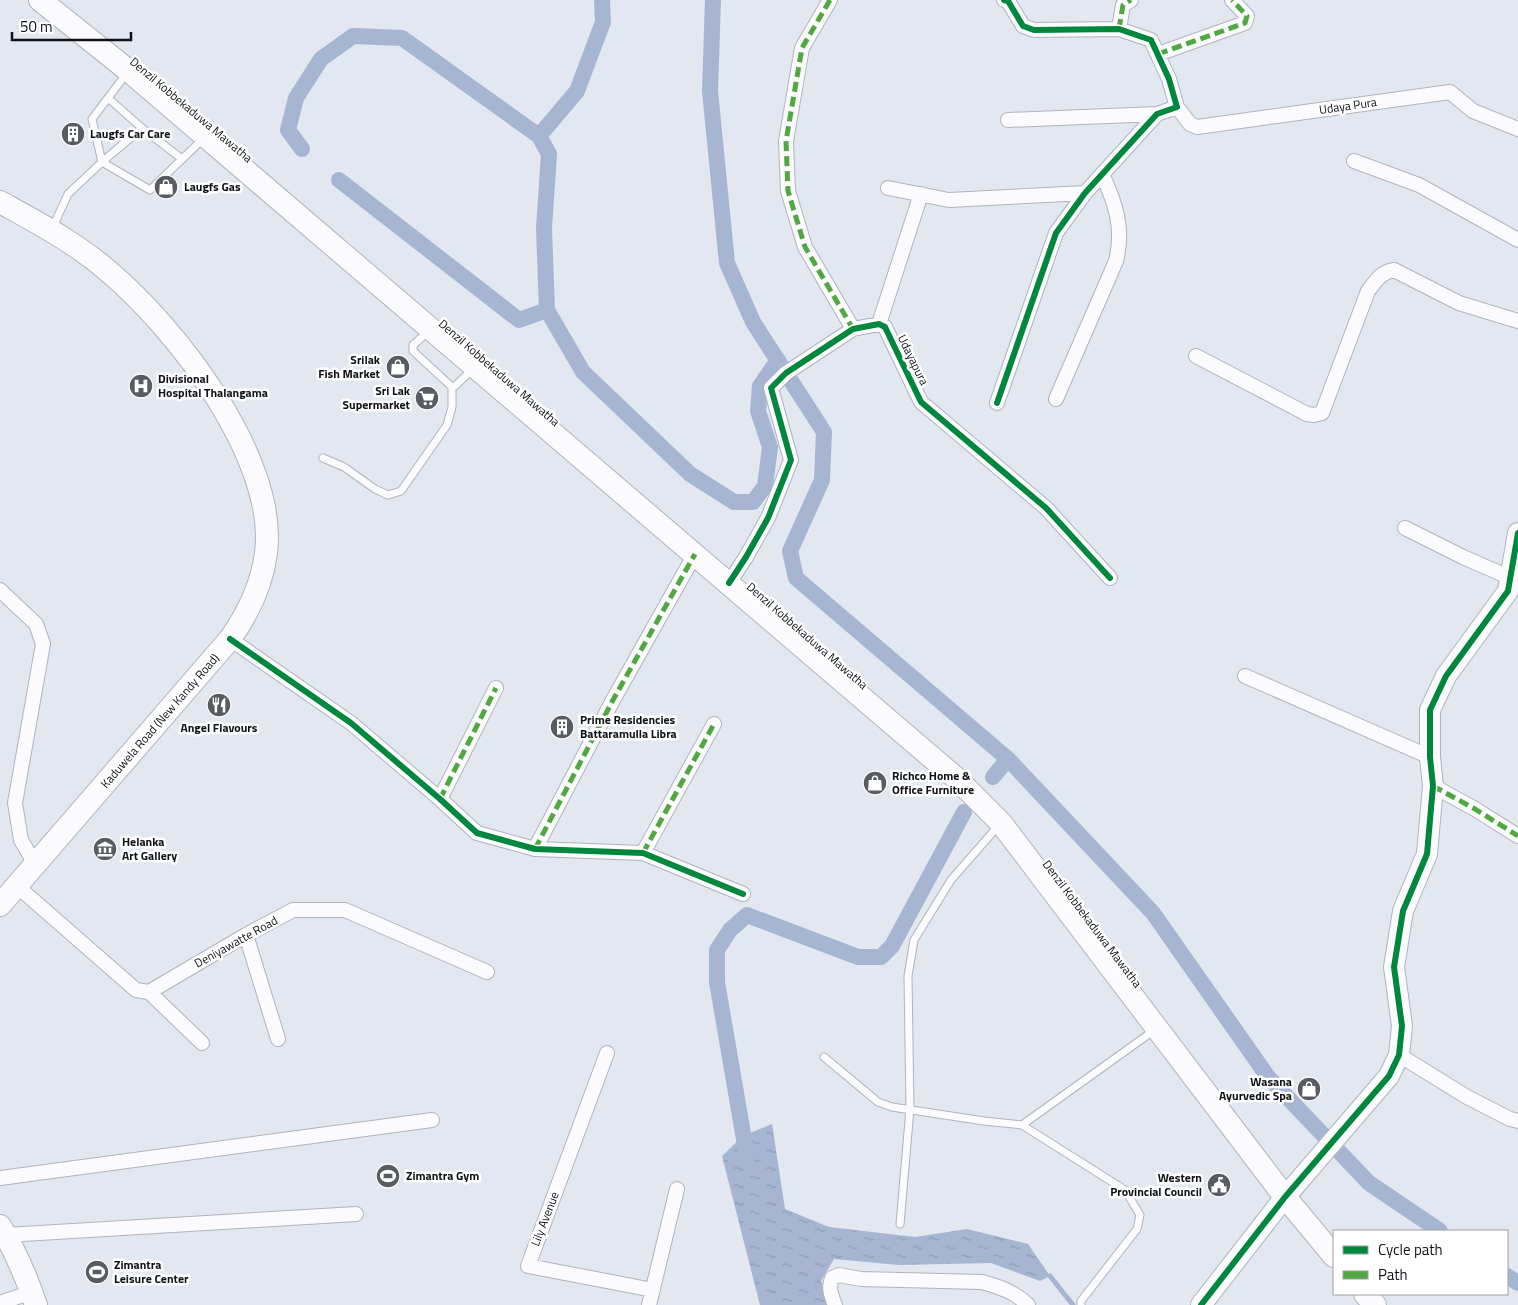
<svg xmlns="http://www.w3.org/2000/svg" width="1518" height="1305" font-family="'Titillium Web',sans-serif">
  <defs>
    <pattern id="water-ripples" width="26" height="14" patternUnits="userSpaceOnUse" patternTransform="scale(1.25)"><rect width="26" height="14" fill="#a6b6d2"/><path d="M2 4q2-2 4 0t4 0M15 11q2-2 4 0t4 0" fill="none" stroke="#8e9bb4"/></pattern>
  </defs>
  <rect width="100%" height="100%" fill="#e2e7f0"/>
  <path fill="url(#water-ripples)" d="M 772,1124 L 785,1209 L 829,1227 L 915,1237 L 967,1229 L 1028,1244 L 1050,1276 L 1040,1281 L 991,1263 L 899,1265 L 834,1259 L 821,1281 L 827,1305 L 760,1305 L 722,1156 L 743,1136 Z"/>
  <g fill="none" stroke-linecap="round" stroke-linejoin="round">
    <path stroke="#a6b6d2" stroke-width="5" d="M 1050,1276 L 1073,1305"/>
    <path stroke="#a6b6d2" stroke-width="16" d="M 602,0 L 603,22 L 577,91 L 539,136 L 549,154 L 544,228 L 547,310 L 583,372 L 690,474 L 734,502 L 753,502 L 765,486 L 770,447 L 758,411 L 760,386 L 778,360
      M 713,0 L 710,91 L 727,263 L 753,322 L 824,432 L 822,480 L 790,551 L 796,578 L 1008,759 L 1153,913 L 1268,1077 L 1369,1183 L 1440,1231
      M 302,149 L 288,130 L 296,98 L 321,59 L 353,36 L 402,38 L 539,136
      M 339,180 L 519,320 L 547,310
      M 993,777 L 1008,759
      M 747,1157 L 717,982 L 717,950 L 730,930 L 747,915 L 858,957 L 881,957 L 892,946 L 964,812
      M 1507,1276 L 1518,1283"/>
    <g stroke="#b0b4bc" stroke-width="9">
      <path id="lane" d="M 127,73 L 92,119 L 102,162 L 150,190 L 204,138
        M 108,98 L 142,128 L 182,159
        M 52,229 L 68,194 L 102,162 L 142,128
        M 428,332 L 413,345 L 413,351 L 452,387 L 455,386 L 473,369
        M 323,458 L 344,467 L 375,489 L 388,495 L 401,491 L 447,425 L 452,407 L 452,387
        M 824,1057 L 878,1102 L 892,1107 L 984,1121 L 1022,1125 L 1125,1190 L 1140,1215 L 1137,1229 L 1081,1301 L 1081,1305
        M 1022,1125 L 1156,1029
        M 900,1224 L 910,1109 L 908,976 L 914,940 L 951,880 L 999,825"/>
    </g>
    <g stroke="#b0b4bc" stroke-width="16">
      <path id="street" d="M 830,0 L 802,48 L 786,141 L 788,191 L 805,247 L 853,329
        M 1119,29 L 1123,5 L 1131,0
        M 1158,54 L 1245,23 L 1247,16 L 1232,0
        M 1177,107 L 1190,124 L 1197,127 L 1450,92 L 1473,111 L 1518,129
        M 1008,120 L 1157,114
        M 1354,161 L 1419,185 L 1518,240
        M 888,188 L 949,200 L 1085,193
        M 879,324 L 921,194
        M 1196,356 L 1307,414 L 1314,415 L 1322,413 L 1368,291 C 1376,281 1381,272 1394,270 L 1459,303 L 1518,321
        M 1056,399 L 1116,261 C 1124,229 1116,204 1102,174
        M 997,403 L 1056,233 L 1085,193 L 1157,114 L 1177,107 L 1169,79 L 1151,40 L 1119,29 L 1034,30 L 1023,26 L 1008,1 L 1004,0
        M 1405,528 L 1463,557 L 1511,578
        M 729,583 L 746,557 L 768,518 L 791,460 L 771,388 L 786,373 L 853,329 L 879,324 L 885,327 L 921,402 L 1046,508 L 1110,578
        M 0,590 L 36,624 L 43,644 L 15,803 L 21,840 L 35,864
        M 230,639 L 351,723 L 440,799 L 477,833 L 535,849 L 643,853 L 743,894
        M 1245,676 L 1430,757
        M 1433,786 L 1475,809 L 1518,836
        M 440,799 L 496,688
        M 535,849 L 613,700 L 695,554
        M 643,853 L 714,724
        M 17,886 L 136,990 L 149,992 L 246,935 L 293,910 L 345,910 L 487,972
        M 246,935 L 278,1039
        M 149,992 L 202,1043
        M 607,1053 L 528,1266 L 653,1290
        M 1399,1055 L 1467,1097 L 1510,1119 L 1518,1121
        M 0,1178 L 432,1120
        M 6,1235 L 356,1214
        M 0,1303 L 32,1292
        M 649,1305 L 677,1189
        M 835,1305 C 831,1295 828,1288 832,1278 L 839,1275 L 861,1279 L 982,1282 C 1000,1287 1015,1292 1028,1305"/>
    </g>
    <g stroke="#b0b4bc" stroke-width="22">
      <path id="secondary" d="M 1201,1305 L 1285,1197 L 1389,1076 L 1399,1055 L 1402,1026 L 1394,967 L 1403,911 L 1427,854 L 1433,786 L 1430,757 L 1430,710 L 1446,676 L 1508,591 L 1518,533"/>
    </g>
    <g stroke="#b0b4bc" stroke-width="24">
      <path id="primary" d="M 40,0 L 129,71 L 957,779 L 1001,823 L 1285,1197 L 1334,1256
        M 0,202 C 38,223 76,243 108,271 C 176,328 278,459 266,553 C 262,585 249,612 230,639 L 0,905
        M 0,1226 C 15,1250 27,1279 36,1305
        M 1365,1294 L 1375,1305"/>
    </g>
    <use href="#lane" stroke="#fbfbfd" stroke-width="7"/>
    <use href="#street" stroke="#fbfbfd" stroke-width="14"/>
    <use href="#secondary" stroke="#fbfbfd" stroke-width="20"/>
    <use href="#primary" stroke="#fbfbfd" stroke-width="22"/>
    <path stroke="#51a842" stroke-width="5" stroke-dasharray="10 5" stroke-linecap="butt" d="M 830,0 L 802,48 L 786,141 L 788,191 L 805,247 L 853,329
      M 1119,29 L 1123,5 L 1131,0
      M 1158,54 L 1245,23 L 1247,16 L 1232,0
      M 1433,786 L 1475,809 L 1518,836
      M 440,799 L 496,688
      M 535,849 L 613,700 L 695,554
      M 643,853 L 714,724"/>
    <g stroke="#fff" stroke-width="9">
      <path id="cycleway" d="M 997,403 L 1056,233 L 1085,193 L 1157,114 L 1177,107 L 1169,79 L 1151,40 L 1119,29 L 1034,30 L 1023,26 L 1008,1 L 1004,0
        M 729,583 L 746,557 L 768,518 L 791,460 L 771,388 L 786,373 L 853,329 L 879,324 L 885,327 L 921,402 L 1046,508 L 1110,578
        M 230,639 L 351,723 L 440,799 L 477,833 L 535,849 L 643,853 L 743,894
        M 1201,1305 L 1285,1197 L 1389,1076 L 1399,1055 L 1402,1026 L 1394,967 L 1403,911 L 1427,854 L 1433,786 L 1430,757 L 1430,710 L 1446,676 L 1508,591 L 1518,533"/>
    </g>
    <use href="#cycleway" stroke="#00873e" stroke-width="6"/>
  </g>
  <defs>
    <g id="building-disc" transform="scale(1.25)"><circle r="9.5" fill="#585c62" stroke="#fff"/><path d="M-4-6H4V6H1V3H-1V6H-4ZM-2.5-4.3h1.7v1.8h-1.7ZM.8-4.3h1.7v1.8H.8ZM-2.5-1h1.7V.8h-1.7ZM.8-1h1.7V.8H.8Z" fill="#fff"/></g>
    <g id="shop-disc" transform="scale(1.25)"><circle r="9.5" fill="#585c62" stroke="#fff"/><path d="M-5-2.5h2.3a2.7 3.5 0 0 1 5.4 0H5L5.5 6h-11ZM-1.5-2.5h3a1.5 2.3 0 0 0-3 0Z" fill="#fff"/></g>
    <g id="hospital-disc" transform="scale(1.25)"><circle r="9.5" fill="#585c62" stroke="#fff"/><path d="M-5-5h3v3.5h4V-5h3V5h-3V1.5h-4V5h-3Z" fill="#fff"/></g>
    <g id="supermarket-disc" transform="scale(1.25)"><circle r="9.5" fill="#585c62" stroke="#fff"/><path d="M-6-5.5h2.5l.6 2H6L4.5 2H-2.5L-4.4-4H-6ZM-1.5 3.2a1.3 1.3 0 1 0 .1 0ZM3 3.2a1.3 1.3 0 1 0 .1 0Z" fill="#fff"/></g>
    <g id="restaurant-disc" transform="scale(1.25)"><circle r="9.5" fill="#585c62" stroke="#fff"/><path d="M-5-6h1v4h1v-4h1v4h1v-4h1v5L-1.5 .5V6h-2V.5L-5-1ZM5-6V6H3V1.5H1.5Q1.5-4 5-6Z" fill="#fff"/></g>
    <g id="museum-disc" transform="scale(1.25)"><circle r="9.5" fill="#585c62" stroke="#fff"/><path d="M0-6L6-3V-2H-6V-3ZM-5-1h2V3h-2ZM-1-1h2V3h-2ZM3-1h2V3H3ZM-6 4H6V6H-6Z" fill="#fff"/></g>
    <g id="stadium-disc" transform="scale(1.25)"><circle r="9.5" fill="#585c62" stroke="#fff"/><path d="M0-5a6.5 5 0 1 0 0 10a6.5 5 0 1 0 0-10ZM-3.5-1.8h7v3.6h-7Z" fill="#fff"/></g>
    <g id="civic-disc" transform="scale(1.25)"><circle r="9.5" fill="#585c62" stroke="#fff"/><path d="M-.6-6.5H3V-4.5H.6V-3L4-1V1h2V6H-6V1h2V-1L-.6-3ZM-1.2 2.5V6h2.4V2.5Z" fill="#fff"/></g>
  </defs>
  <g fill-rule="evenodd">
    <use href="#building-disc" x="73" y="134"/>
    <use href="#shop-disc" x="166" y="187"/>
    <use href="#shop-disc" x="398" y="367"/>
    <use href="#hospital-disc" x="141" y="386"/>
    <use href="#supermarket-disc" x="427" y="398"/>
    <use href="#restaurant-disc" x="219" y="705"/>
    <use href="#building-disc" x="562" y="727"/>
    <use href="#shop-disc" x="875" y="783"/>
    <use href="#museum-disc" x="105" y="849"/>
    <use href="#shop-disc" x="1309" y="1089"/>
    <use href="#stadium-disc" x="388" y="1176"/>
    <use href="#civic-disc" x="1219" y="1185"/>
    <use href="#stadium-disc" x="97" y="1272"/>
  </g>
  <g text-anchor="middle" stroke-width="5" stroke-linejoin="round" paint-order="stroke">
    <g font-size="12" fill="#0e1116" stroke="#fff">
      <text transform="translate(1348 106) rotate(-8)" y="4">Udaya Pura</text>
      <text transform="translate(191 110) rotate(40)" y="4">Denzil Kobbekaduwa Mawatha</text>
      <text transform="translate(913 360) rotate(64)" y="4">Udayapura</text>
      <text transform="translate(499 373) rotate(41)" y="4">Denzil Kobbekaduwa Mawatha</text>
      <text transform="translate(807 636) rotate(41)" y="4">Denzil Kobbekaduwa Mawatha</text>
      <text transform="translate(160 721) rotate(-49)" y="4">Kaduwela Road (New Kandy Road)</text>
      <text transform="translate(1092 924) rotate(53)" y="4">Denzil Kobbekaduwa Mawatha</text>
      <text transform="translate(236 942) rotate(-29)" y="4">Deniyawatte Road</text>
      <text transform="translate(545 1219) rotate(-69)" y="4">Lily Avenue</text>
    </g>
    <g font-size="12" font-weight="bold" fill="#0e1116" stroke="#fff" text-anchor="start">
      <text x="90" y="138">Laugfs Car Care</text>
      <text x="184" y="191">Laugfs Gas</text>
      <text x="380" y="364" text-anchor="end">Srilak<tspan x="380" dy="14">Fish Market</tspan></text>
      <text x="158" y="383">Divisional<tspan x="158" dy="14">Hospital Thalangama</tspan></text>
      <text x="410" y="395" text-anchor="end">Sri Lak<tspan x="410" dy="14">Supermarket</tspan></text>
      <text x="580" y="724">Prime Residencies<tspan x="580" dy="14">Battaramulla Libra</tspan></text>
      <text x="219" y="732" text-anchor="middle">Angel Flavours</text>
      <text x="892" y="780">Richco Home &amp;<tspan x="892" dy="14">Office Furniture</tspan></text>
      <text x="122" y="846">Helanka<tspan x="122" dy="14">Art Gallery</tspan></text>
      <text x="1292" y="1086" text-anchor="end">Wasana<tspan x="1292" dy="14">Ayurvedic Spa</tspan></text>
      <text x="406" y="1180">Zimantra Gym</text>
      <text x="1202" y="1182" text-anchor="end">Western<tspan x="1202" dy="14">Provincial Council</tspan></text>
      <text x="114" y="1269">Zimantra<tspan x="114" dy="14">Leisure Center</tspan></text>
    </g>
  </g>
  <rect x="1333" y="1230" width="175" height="65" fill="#ffffff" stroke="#9fa0a2"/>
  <rect x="1343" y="1246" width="25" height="8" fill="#00873e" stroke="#9fa0a2"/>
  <text x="1378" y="1255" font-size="15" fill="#0e1116">Cycle path</text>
  <rect x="1343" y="1271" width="25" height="8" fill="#51a842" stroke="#9fa0a2"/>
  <text x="1378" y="1280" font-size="15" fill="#0e1116">Path</text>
  <path d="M12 32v8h119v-8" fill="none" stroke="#0e1116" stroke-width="2.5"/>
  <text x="20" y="32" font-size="15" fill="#0e1116" stroke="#ffffff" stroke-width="4" paint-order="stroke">50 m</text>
</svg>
